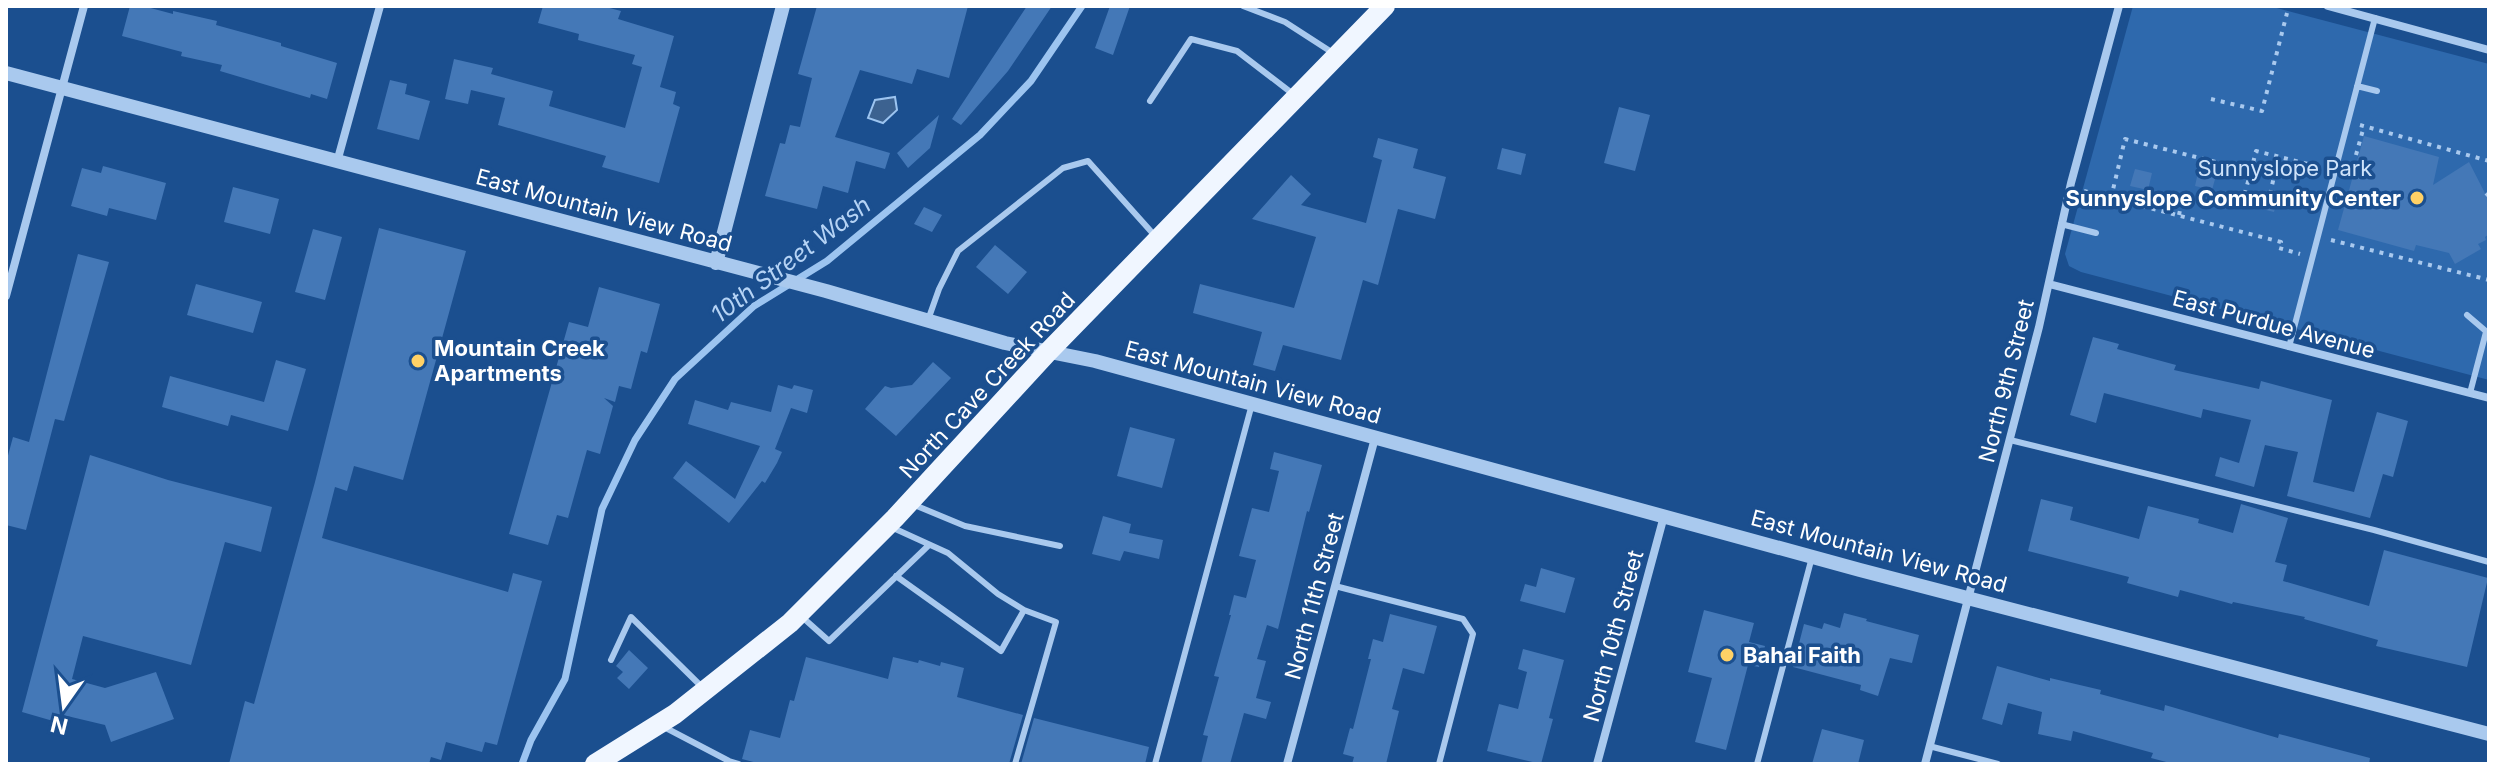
<svg xmlns="http://www.w3.org/2000/svg" width="2495" height="770" font-family="Inter,sans-serif">
  <rect width="100%" height="100%" fill="#1b4f8f"/>
  <path fill="#2e69ad" d="M 2133,6 L 2269,6 L 2489,64 L 2489,380 L 2081,272 L 2069,266 L 2065,254 Z"/>
  <path fill="#3c6290" stroke="#9cc4f0" stroke-width="2" d="M 895,97 L 897,110 L 883,123 L 868,118 L 875,100 Z"/>
  <g fill="none" stroke-linecap="round" stroke-linejoin="round">
    <path stroke="#9cc4f0" stroke-width="7" d="M 522,764 L 531,740 L 565,679 L 602,509 L 635,440 L 675,379 L 754,306 L 827,261 L 980,135 L 1031,81 L 1082,6"/>
  </g>
  <path fill="#4478b7" d="M 130,6 L 143,6 L 173,14 L 173,11 L 217,21 L 216,25 L 281,43 L 281,46 L 337,63 L 327,99 L 311,94 L 310,98 L 220,71 L 222,65 L 181,56 L 182,52 L 122,36 Z
    M 543,6 L 602,6 L 621,11 L 618,19 L 674,36 L 660,87 L 676,92 L 673,104 L 680,107 L 659,183 L 602,167 L 606,156 L 498,125 L 505,98 L 471,90 L 468,104 L 445,99 L 454,59 L 493,68 L 491,74 L 553,91 L 549,106 L 625,128 L 642,67 L 632,64 L 635,55 L 578,40 L 579,34 L 538,23 Z
    M 817,6 L 968,6 L 949,78 L 917,69 L 912,84 L 860,70 L 835,137 L 890,153 L 885,169 L 856,161 L 848,193 L 823,186 L 817,209 L 765,196 L 780,143 L 785,144 L 790,125 L 800,127 L 812,78 L 798,74 Z
    M 1027,6 L 1052,6 L 1008,71 L 961,125 L 952,119 Z
    M 1110,6 L 1130,6 L 1113,55 L 1095,48 Z
    M 390,80 L 407,84 L 405,94 L 430,101 L 419,140 L 377,129 Z
    M 1619,107 L 1650,115 L 1635,171 L 1604,163 Z
    M 939,115 L 930,148 L 908,168 L 897,153 Z
    M 2364,136 L 2439,157 L 2433,185 L 2469,162 L 2489,201 L 2489,234 L 2485,237 L 2486,240 L 2478,244 L 2481,249 L 2455,264 L 2449,253 L 2416,245 L 2414,251 L 2338,230 Z
    M 1378,138 L 1418,149 L 1413,168 L 1446,177 L 1435,219 L 1398,209 L 1378,285 L 1363,280 L 1341,360 L 1283,345 L 1275,371 L 1253,365 L 1262,332 L 1193,313 L 1200,284 L 1294,308 L 1316,237 L 1252,219 L 1291,175 L 1311,194 L 1301,205 L 1366,223 L 1382,160 L 1373,157 Z
    M 1502,148 L 1526,154 L 1521,175 L 1497,169 Z
    M 103,166 L 166,183 L 156,220 L 109,208 L 107,216 L 71,206 L 82,168 L 101,173 Z
    M 2199,168 L 2217,172 L 2212,190 L 2195,186 Z
    M 2135,169 L 2152,173 L 2148,190 L 2130,186 Z
    M 233,187 L 279,199 L 270,234 L 224,222 Z
    M 2262,192 L 2278,196 L 2274,212 L 2258,208 Z
    M 924,207 L 942,215 L 932,232 L 914,224 Z
    M 379,228 L 466,251 L 403,480 L 354,466 L 347,491 L 335,487 L 322,538 L 508,592 L 513,573 L 542,581 L 497,745 L 485,742 L 482,752 L 446,742 L 441,760 L 431,757 L 429,764 L 229,764 L 245,701 L 254,704 L 315,482 Z
    M 313,229 L 342,237 L 325,300 L 295,292 Z
    M 995,245 L 1027,272 L 1008,294 L 976,267 Z
    M 78,254 L 109,262 L 64,421 L 55,419 L 26,530 L 6,525 L 6,463 L 13,437 L 29,442 Z
    M 196,284 L 262,302 L 253,333 L 187,315 Z
    M 599,287 L 660,304 L 647,353 L 641,351 L 631,389 L 619,386 L 615,402 L 604,398 L 613,406 L 600,454 L 587,450 L 568,518 L 557,515 L 548,545 L 509,534 L 569,322 L 588,327 Z
    M 2093,337 L 2119,344 L 2117,349 L 2176,365 L 2174,370 L 2259,389 L 2261,381 L 2332,400 L 2313,482 L 2354,492 L 2377,412 L 2408,421 L 2393,477 L 2383,474 L 2370,518 L 2287,496 L 2298,452 L 2265,445 L 2254,487 L 2215,476 L 2220,457 L 2239,463 L 2251,420 L 2203,409 L 2201,418 L 2104,393 L 2096,423 L 2070,415 Z
    M 276,360 L 306,369 L 288,431 L 231,415 L 228,426 L 162,407 L 170,376 L 264,402 Z
    M 933,362 L 951,378 L 896,436 L 865,409 L 885,386 L 891,388 L 912,385 Z
    M 778,385 L 792,389 L 794,385 L 813,390 L 807,413 L 791,408 L 775,449 L 782,452 L 777,463 L 765,483 L 762,481 L 729,523 L 673,478 L 686,461 L 735,499 L 760,446 L 688,424 L 695,400 L 728,410 L 731,402 L 771,412 Z
    M 1130,427 L 1175,439 L 1162,488 L 1117,476 Z
    M 1274,452 L 1322,465 L 1309,512 L 1307,511 L 1278,629 L 1267,625 L 1257,659 L 1266,661 L 1256,698 L 1271,702 L 1266,719 L 1244,713 L 1230,764 L 1201,764 L 1208,736 L 1203,735 L 1219,677 L 1214,676 L 1231,615 L 1229,615 L 1234,595 L 1246,598 L 1256,560 L 1239,556 L 1252,508 L 1269,512 L 1279,471 L 1270,469 Z
    M 90,455 L 168,480 L 272,507 L 261,552 L 225,542 L 191,665 L 83,636 L 72,679 L 105,688 L 156,672 L 174,719 L 111,742 L 105,725 L 63,715 L 60,723 L 22,712 Z
    M 2041,499 L 2073,507 L 2070,520 L 2139,539 L 2148,506 L 2199,519 L 2198,523 L 2233,533 L 2241,504 L 2288,518 L 2275,562 L 2287,565 L 2283,581 L 2369,606 L 2384,550 L 2488,578 L 2467,667 L 2376,646 L 2378,640 L 2304,619 L 2305,617 L 2233,602 L 2232,604 L 2180,590 L 2178,597 L 2127,583 L 2129,577 L 2028,551 Z
    M 1103,516 L 1131,524 L 1129,533 L 1163,540 L 1159,559 L 1124,551 L 1120,561 L 1092,554 Z
    M 1541,568 L 1575,578 L 1565,613 L 1520,601 L 1525,584 L 1536,587 Z
    M 1704,610 L 1754,623 L 1749,642 L 1765,646 L 1759,667 L 1748,665 L 1726,750 L 1695,742 L 1712,678 L 1688,672 Z
    M 1844,613 L 1867,619 L 1866,621 L 1919,635 L 1912,663 L 1890,658 L 1878,696 L 1860,690 L 1861,685 L 1793,667 L 1804,624 L 1822,629 L 1824,623 L 1840,628 Z
    M 1390,614 L 1437,626 L 1424,674 L 1403,668 L 1392,709 L 1399,711 L 1386,764 L 1352,764 L 1354,757 L 1343,754 L 1350,728 L 1353,729 L 1371,659 L 1368,659 L 1373,639 L 1383,642 Z
    M 1523,649 L 1564,660 L 1549,718 L 1553,719 L 1541,764 L 1487,751 L 1499,704 L 1518,709 L 1527,672 L 1518,669 Z
    M 629,650 L 648,668 L 629,689 L 617,678 L 623,672 L 616,666 Z
    M 806,657 L 888,679 L 893,657 L 918,663 L 919,660 L 940,666 L 941,662 L 964,668 L 957,697 L 1023,715 L 1009,764 L 761,764 L 742,759 L 750,730 L 780,738 L 790,700 L 794,701 Z
    M 1997,666 L 2050,681 L 2050,678 L 2101,690 L 2100,694 L 2164,711 L 2165,705 L 2278,738 L 2279,734 L 2370,758 L 2369,764 L 2174,764 L 2151,758 L 2153,753 L 2073,731 L 2071,741 L 2038,734 L 2042,712 L 2008,703 L 2002,725 L 1982,719 Z
    M 1034,718 L 1149,747 L 1145,764 L 1021,764 Z
    M 1822,729 L 1864,740 L 1858,764 L 1812,764 Z"/>
  <g fill="none" stroke-linecap="round" stroke-linejoin="round">
    <path stroke="#a9c9ee" stroke-width="4" stroke-dasharray="4 6" stroke-linecap="butt" d="M 2211,99 L 2262,111 L 2287,13
      M 2360,125 L 2489,161
      M 2356,155 L 2364,126
      M 2251,171 L 2244,196 L 2260,199
      M 2084,191 L 2281,242 L 2279,248 L 2300,254
      M 2270,194 L 2276,168
      M 2486,196 L 2489,193
      M 2111,198 L 2125,139 L 2251,171 L 2256,151 L 2308,164
      M 2139,205 L 2142,195
      M 2179,215 L 2181,205
      M 2331,240 L 2489,280"/>
    <path stroke="#a9c9ee" stroke-width="6" d="M 1243,6 L 1285,22 L 1333,53
      M 2357,86 L 2377,91
      M 1150,101 L 1191,39 L 1237,51 L 1293,94
      M 2061,224 L 2096,233
      M 2467,315 L 2488,333
      M 928,320 L 939,289 L 958,251 L 1063,168 L 1088,161 L 1156,237
      M 2289,347 L 2375,18
      M 2470,393 L 2486,332
      M 2010,440 L 2374,530 L 2489,562
      M 912,504 L 965,526 L 1060,546
      M 891,527 L 948,553 L 998,594 L 1024,610 L 1056,622 L 1015,764
      M 896,576 L 1001,651 L 1024,610
      M 1335,586 L 1463,619 L 1473,634 L 1439,764
      M 801,616 L 829,641 L 929,545
      M 611,660 L 631,617 L 703,688
      M 664,727 L 729,761 L 739,764
      M 1929,746 L 1998,764
      M 1155,764 L 1252,404
      M 1757,764 L 1812,557"/>
    <path stroke="#a9c9ee" stroke-width="8" d="M 2328,6 L 2489,50
      M 337,162 L 380,6
      M 2049,284 L 2489,398
      M 6,296 L 84,6
      M 1287,764 L 1375,438
      M 1597,764 L 1664,516
      M 1925,764 L 2039,327 L 2071,183 L 2119,6"/>
    <path stroke="#a9c9ee" stroke-width="14" d="M 6,73 L 826,291 L 1005,343 L 1095,361 L 1860,570 L 2489,734
      M 716,263 L 783,6"/>
    <path stroke="#f0f6ff" stroke-width="20" d="M 595,764 L 675,714 L 790,623 L 895,518 L 1048,352 L 1385,6"/>
  </g>
  <g fill="#ffd166" stroke="#1b4f8f" stroke-width="3">
    <circle cx="2417" cy="198" r="8"/>
    <circle cx="418" cy="361" r="8"/>
    <circle cx="1727" cy="655" r="8"/>
  </g>
  <g text-anchor="middle" stroke-width="7" stroke-linejoin="round" paint-order="stroke">
    <g font-size="22" fill="#cfe3fa" stroke="#1b4f8f">
      <text x="2285" y="176">Sunnyslope Park</text>
    </g>
    <g font-size="22" font-weight="bold" fill="#fff" stroke="#1b4f8f" text-anchor="start">
      <text x="2401" y="206" text-anchor="end">Sunnyslope Community Center</text>
      <text x="434" y="356">Mountain Creek<tspan x="434" dy="25">Apartments</tspan></text>
      <text x="1743" y="663">Bahai Faith</text>
    </g>
    <g font-size="22" fill="#fff" stroke="#1b4f8f">
      <text transform="translate(604 210) rotate(15)" y="8">East Mountain View Road</text>
      <text transform="translate(2274 324) rotate(15)" y="8">East Purdue Avenue</text>
      <text transform="translate(2006 381) rotate(-76)" y="8">North 9th Street</text>
      <text transform="translate(1253 382) rotate(15)" y="8">East Mountain View Road</text>
      <text transform="translate(987 385) rotate(-47)" y="8">North Cave Creek Road</text>
      <text transform="translate(1879 551) rotate(15)" y="8">East Mountain View Road</text>
      <text transform="translate(1314 596) rotate(-75)" y="8">North 11th Street</text>
      <text transform="translate(1613 636) rotate(-75)" y="8">North 10th Street</text>
    </g>
    <g font-size="24" font-style="italic" fill="#b5d3f5" stroke="#1b4f8f">
      <text transform="translate(791 260) rotate(-37)" y="8">10th Street Wash</text>
    </g>
  </g>
  <rect width="2495" height="770" fill="none" stroke="#ffffff" stroke-width="16"/>
  <g transform="translate(64 706) rotate(194)" stroke="#1b4f8f" stroke-width="6" paint-order="stroke">
  <path d="M0-6L14 30L0 20L-14 30Z" fill="#ffffff"/>
  <text y="-12" font-size="22" font-weight="bold" text-anchor="middle" fill="#ffffff">N</text>
  </g>
</svg>
